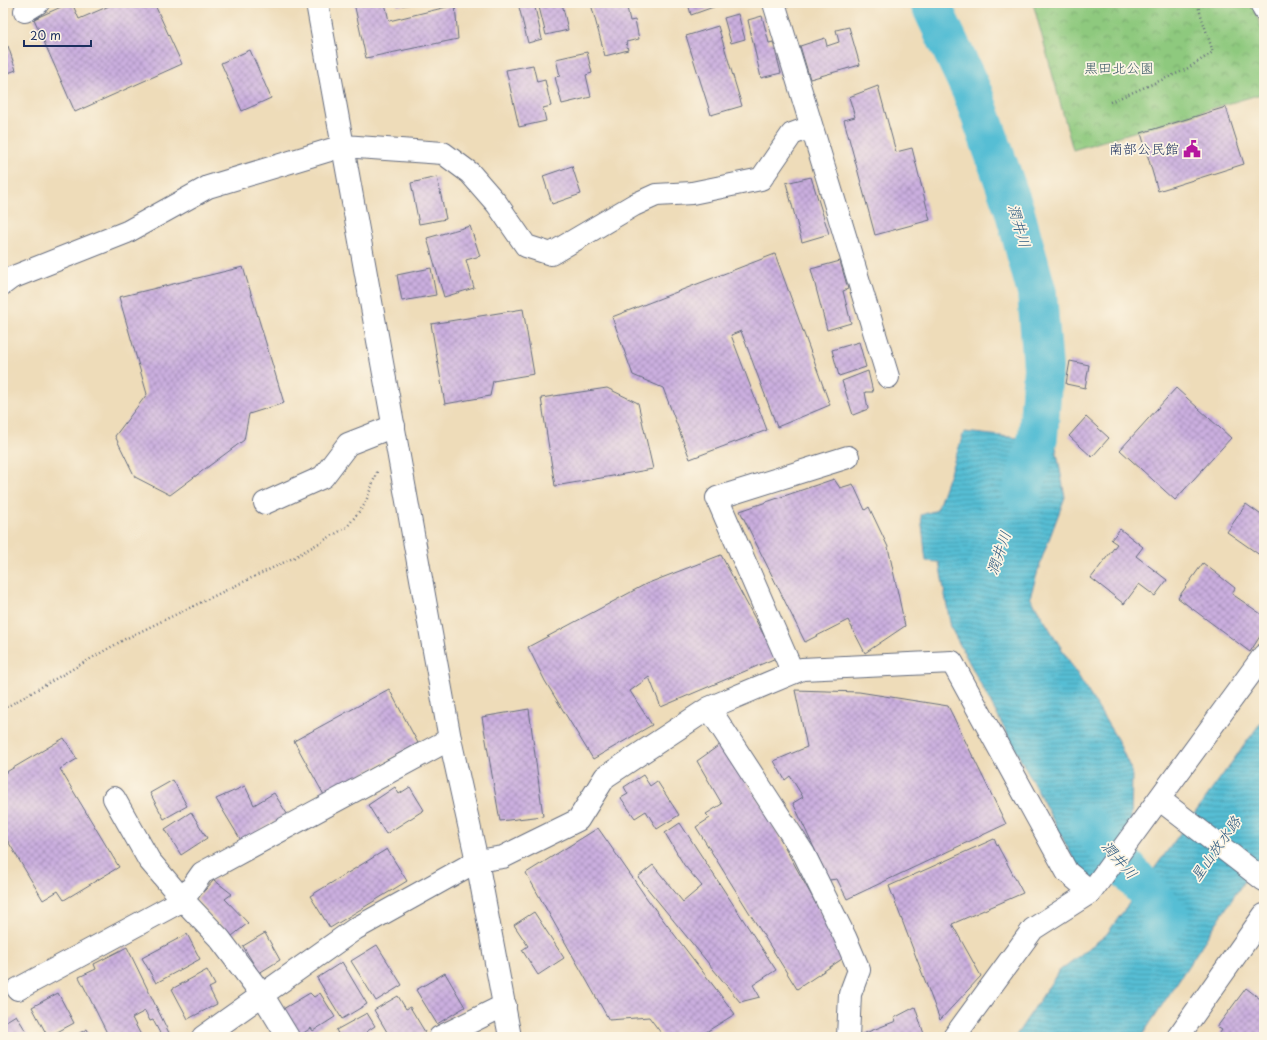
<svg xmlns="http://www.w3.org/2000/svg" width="1267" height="1040" font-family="'Playpen Sans','Klee One',sans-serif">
  <defs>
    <pattern id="park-crowns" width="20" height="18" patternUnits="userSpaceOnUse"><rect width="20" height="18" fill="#8ec97e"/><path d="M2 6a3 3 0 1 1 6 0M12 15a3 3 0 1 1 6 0" fill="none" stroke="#73a46a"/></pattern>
    <pattern id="water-rules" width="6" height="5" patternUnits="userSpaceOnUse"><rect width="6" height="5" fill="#56bed4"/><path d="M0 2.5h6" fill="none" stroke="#469baf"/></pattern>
    <pattern id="building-cross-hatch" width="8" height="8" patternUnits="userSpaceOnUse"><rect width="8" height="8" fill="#cbafdf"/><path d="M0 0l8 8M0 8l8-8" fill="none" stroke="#a48fb8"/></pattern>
  </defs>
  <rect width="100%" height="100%" fill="#fcf5e5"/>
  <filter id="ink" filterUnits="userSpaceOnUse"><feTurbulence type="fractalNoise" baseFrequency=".025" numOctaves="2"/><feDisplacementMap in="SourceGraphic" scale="8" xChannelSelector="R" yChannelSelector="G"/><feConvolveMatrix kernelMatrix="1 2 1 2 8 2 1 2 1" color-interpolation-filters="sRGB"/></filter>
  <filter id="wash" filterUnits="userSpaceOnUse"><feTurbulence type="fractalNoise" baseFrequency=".012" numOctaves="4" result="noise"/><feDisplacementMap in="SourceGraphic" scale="16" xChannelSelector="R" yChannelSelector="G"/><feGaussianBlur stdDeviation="0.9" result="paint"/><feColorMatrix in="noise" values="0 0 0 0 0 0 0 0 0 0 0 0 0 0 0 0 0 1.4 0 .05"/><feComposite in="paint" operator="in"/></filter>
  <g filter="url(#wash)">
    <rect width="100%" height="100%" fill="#eedcb9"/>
    <path fill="url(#park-crowns)" stroke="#547c6e" d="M 1033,3 L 1252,3 L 1264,35 L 1264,93 L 1073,150 Z"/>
    <path fill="url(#water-rules)" stroke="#387699" d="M 964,432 L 1055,442 L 1065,497 L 1042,558 L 1030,597 L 1117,739 L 1132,772 L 1131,824 L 1091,892 L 951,628 L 939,562 L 926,561 L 921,515 L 937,510 Z
      M 1264,718 L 1264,851 L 1141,1037 L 1015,1037 L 1059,971 L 1106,935 Z"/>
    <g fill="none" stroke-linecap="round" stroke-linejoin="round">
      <path stroke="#56bed4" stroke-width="40" d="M 930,3 L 973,94 L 1014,209 L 1037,293 L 1043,368 L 1038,437 L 1022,492
        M 1088,824 L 1169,917 L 1160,929"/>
    </g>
    <g id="blocks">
      <path fill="url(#building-cross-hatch)" d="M 70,3 L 72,3 L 79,19 L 116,3 L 154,3 L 182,64 L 75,112 L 34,19 Z
        M 354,3 L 385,3 L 389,21 L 455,5 L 458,39 L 366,58 Z
        M 397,3 L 413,3 L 413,4 L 397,6 Z
        M 518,3 L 534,3 L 542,39 L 528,43 Z
        M 538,3 L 562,3 L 568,30 L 546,35 Z
        M 626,3 L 630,21 L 635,20 L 639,39 L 626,42 L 628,50 L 605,56 L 591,4 Z
        M 688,3 L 719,3 L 719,5 L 691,15 Z
        M 738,14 L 745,39 L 731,43 L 724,18 Z
        M 762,16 L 769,43 L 773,42 L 781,73 L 761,78 L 748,20 Z
        M 718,26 L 742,106 L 711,115 L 686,36 Z
        M 849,27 L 860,65 L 810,79 L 800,46 L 825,38 L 827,46 L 839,42 L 836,30 Z
        M 8,46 L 16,70 L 3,75 L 3,48 Z
        M 250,50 L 271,98 L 242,111 L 221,63 Z
        M 587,52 L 592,73 L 586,75 L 591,97 L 562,104 L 555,77 L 560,76 L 556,59 Z
        M 533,65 L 537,82 L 545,80 L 551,106 L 543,108 L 546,121 L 519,127 L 506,70 Z
        M 878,86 L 896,152 L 912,148 L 930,220 L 875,235 L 844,120 L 855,117 L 849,97 Z
        M 1226,107 L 1244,164 L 1158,191 L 1141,133 Z
        M 572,166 L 581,194 L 552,204 L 543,176 Z
        M 437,177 L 446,219 L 419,224 L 411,183 Z
        M 811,177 L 829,234 L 802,242 L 786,183 Z
        M 470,226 L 480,256 L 466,260 L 474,288 L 444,297 L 427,238 Z
        M 775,254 L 830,405 L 777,427 L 741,331 L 731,335 L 767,430 L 690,459 L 663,388 L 633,375 L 612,317 Z
        M 840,261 L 848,289 L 843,291 L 851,323 L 827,330 L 811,269 Z
        M 243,267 L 284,403 L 249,414 L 244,440 L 170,495 L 135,477 L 115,436 L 147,394 L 119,297 Z
        M 431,268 L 436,295 L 402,301 L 397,275 Z
        M 523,309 L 534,374 L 493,381 L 490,396 L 445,404 L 431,324 Z
        M 859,342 L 866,367 L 839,376 L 832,350 Z
        M 1070,361 L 1089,365 L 1085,388 L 1066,384 Z
        M 868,371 L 873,392 L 865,392 L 868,409 L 853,415 L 842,381 Z
        M 607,388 L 638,403 L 653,469 L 555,486 L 541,398 Z
        M 1176,388 L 1231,438 L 1175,500 L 1120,450 Z
        M 1086,417 L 1109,438 L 1092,457 L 1069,436 Z
        M 834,479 L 840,488 L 853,484 L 865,510 L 869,507 L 888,547 L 905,626 L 865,653 L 848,620 L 805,642 L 740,511 Z
        M 1246,504 L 1264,517 L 1264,558 L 1227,532 Z
        M 1120,529 L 1143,547 L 1136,556 L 1167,580 L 1155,596 L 1139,584 L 1124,604 L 1091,578 L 1117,544 L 1111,540 Z
        M 721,555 L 776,658 L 661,707 L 649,677 L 630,691 L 652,725 L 593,759 L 545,681 L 528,647 L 646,584 Z
        M 1203,563 L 1235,588 L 1232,594 L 1264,616 L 1264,630 L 1250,652 L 1178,598 Z
        M 389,689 L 418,743 L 324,795 L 294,741 Z
        M 795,690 L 859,692 L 948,706 L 1006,824 L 847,899 L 837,879 L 829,880 L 793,803 L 803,797 L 790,776 L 785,780 L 774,761 L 807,747 Z
        M 529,709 L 543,816 L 500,821 L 482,717 Z
        M 64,738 L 77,759 L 60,769 L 119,867 L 64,900 L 58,891 L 43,900 L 3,833 L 3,774 Z
        M 721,744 L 763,807 L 845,957 L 797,989 L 696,827 L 710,818 L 706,814 L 722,804 L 697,761 Z
        M 643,775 L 650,786 L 657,781 L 679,815 L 657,829 L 646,811 L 635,818 L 621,798 L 628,794 L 624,787 Z
        M 173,780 L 187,806 L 164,819 L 150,793 Z
        M 245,786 L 254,805 L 274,793 L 289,817 L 276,825 L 274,821 L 242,842 L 216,799 Z
        M 395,787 L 399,794 L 410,787 L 424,810 L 386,834 L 368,805 Z
        M 191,812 L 207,838 L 181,855 L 165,829 Z
        M 680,823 L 776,970 L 753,985 L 760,997 L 740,1002 L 638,877 L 653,865 L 683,902 L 702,886 L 684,865 L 665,833 Z
        M 598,828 L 648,900 L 735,1014 L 698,1037 L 664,1037 L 649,1017 L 609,1020 L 526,873 Z
        M 994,839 L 1023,893 L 952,924 L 981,976 L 940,1020 L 889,886 Z
        M 387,849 L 407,881 L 330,928 L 310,896 Z
        M 214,880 L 232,894 L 225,899 L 248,923 L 232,936 L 197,899 Z
        M 534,912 L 564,958 L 538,975 L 522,950 L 528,946 L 514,925 Z
        M 265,933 L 280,960 L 259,973 L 243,946 Z
        M 187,934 L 200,959 L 156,983 L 142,958 Z
        M 377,945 L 402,985 L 376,1001 L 351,961 Z
        M 127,947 L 171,1037 L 162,1037 L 153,1020 L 150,1021 L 145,1011 L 132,1018 L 142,1037 L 109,1037 L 79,977 L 96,969 L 94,964 Z
        M 342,962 L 367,1004 L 342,1019 L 317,978 Z
        M 207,970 L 215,985 L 209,988 L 217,1004 L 188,1019 L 172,989 Z
        M 445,973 L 465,1007 L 437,1024 L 416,990 Z
        M 1246,988 L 1264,1002 L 1264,1037 L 1217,1037 L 1222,1030 L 1217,1027 Z
        M 58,993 L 74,1023 L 48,1037 L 32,1007 Z
        M 310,993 L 314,997 L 320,993 L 335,1017 L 313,1031 L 311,1028 L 299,1036 L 283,1009 Z
        M 398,996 L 406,1009 L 410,1007 L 425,1032 L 416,1037 L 390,1037 L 374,1010 Z
        M 915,1007 L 925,1037 L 861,1037 L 860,1035 L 896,1021 L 894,1018 Z
        M 367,1013 L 375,1026 L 366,1032 L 369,1037 L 340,1037 L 336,1030 Z
        M 16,1015 L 29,1036 L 3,1037 L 3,1023 Z
        M 87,1029 L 91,1037 L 72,1037 Z"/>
    </g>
  </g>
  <g filter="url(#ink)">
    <use href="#blocks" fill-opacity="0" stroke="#656c7e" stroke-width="1"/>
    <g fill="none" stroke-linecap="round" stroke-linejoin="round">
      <g stroke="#656c7e" stroke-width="24">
        <path id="street" d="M 774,3 L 888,377
          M 1261,3 L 1264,10
          M 25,11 L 38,3
          M 3,284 L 11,278 L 127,232 L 208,187 L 343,146 L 443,153 L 470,173 L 497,204 L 526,246 L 551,254 L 634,205 L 656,195 L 692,193 L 761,179 L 792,134 L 811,127
          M 265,503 L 323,477 L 348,444 L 394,426
          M 793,673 L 717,498 L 848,457
          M 709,708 L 804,854 L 845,937 L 859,970 L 850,994 L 848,1037
          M 114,798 L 149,860 L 183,900 L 220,939 L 263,996 L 288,1037
          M 1159,799 L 1264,880
          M 477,861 L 503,857 L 578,820 L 605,777 L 709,708 L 802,669 L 952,662 L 1067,872 L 1091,892
          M 18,989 L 183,900 L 202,873 L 450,739
          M 440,1037 L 505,1005
          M 954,1037 L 1033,929 L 1091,892 L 1264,655
          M 1178,1037 L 1264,915"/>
      </g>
      <g stroke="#656c7e" stroke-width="24">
        <path id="secondary" d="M 317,3 L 450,739 L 477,861 L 510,1037
          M 203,1037 L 355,929 L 477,861"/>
      </g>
      <path stroke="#656c7e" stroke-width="2.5" stroke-dasharray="1 3" stroke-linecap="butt" d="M 1110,102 L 1185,70 L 1213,52 L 1197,3
        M 3,709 L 125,639 L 295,557 L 347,527 L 365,504 L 378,469"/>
      <use href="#street" stroke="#fff" stroke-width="22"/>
      <use href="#secondary" stroke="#fff" stroke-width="22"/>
    </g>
  </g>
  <defs>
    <g id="civic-bare" transform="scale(1.38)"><path d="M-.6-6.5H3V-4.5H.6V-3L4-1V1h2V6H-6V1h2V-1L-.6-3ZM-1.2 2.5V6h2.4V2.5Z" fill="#b5179e" stroke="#fcf5e5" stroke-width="2.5" paint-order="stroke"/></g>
  </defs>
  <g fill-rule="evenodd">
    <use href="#civic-bare" x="1192" y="149"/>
  </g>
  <g text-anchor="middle" stroke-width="3.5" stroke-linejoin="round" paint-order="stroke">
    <g font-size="14" fill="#3e5d68" stroke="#fcf5e5">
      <text x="1119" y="73">黒田北公園</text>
    </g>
    <g font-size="14" fill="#1b2f5e" stroke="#fcf5e5" text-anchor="end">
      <text x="1179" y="154">南部公民館</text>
    </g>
    <g font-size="15" font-style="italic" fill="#2d5a81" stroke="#fcf5e5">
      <text transform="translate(1019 226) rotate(74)" y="5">潤井川</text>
      <text transform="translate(999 553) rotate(-71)" y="5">潤井川</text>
      <text transform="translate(1216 849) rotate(-55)" y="5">星山放水路</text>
      <text transform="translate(1119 860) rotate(49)" y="5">潤井川</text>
    </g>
  </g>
  <rect width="1267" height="1040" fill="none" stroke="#fcf5e5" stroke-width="16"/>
  <path d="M24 40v6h67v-6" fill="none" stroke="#1b2f5e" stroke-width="2"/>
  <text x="30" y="40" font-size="12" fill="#1b2f5e" stroke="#fcf5e5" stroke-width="3" paint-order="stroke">20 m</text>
</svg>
